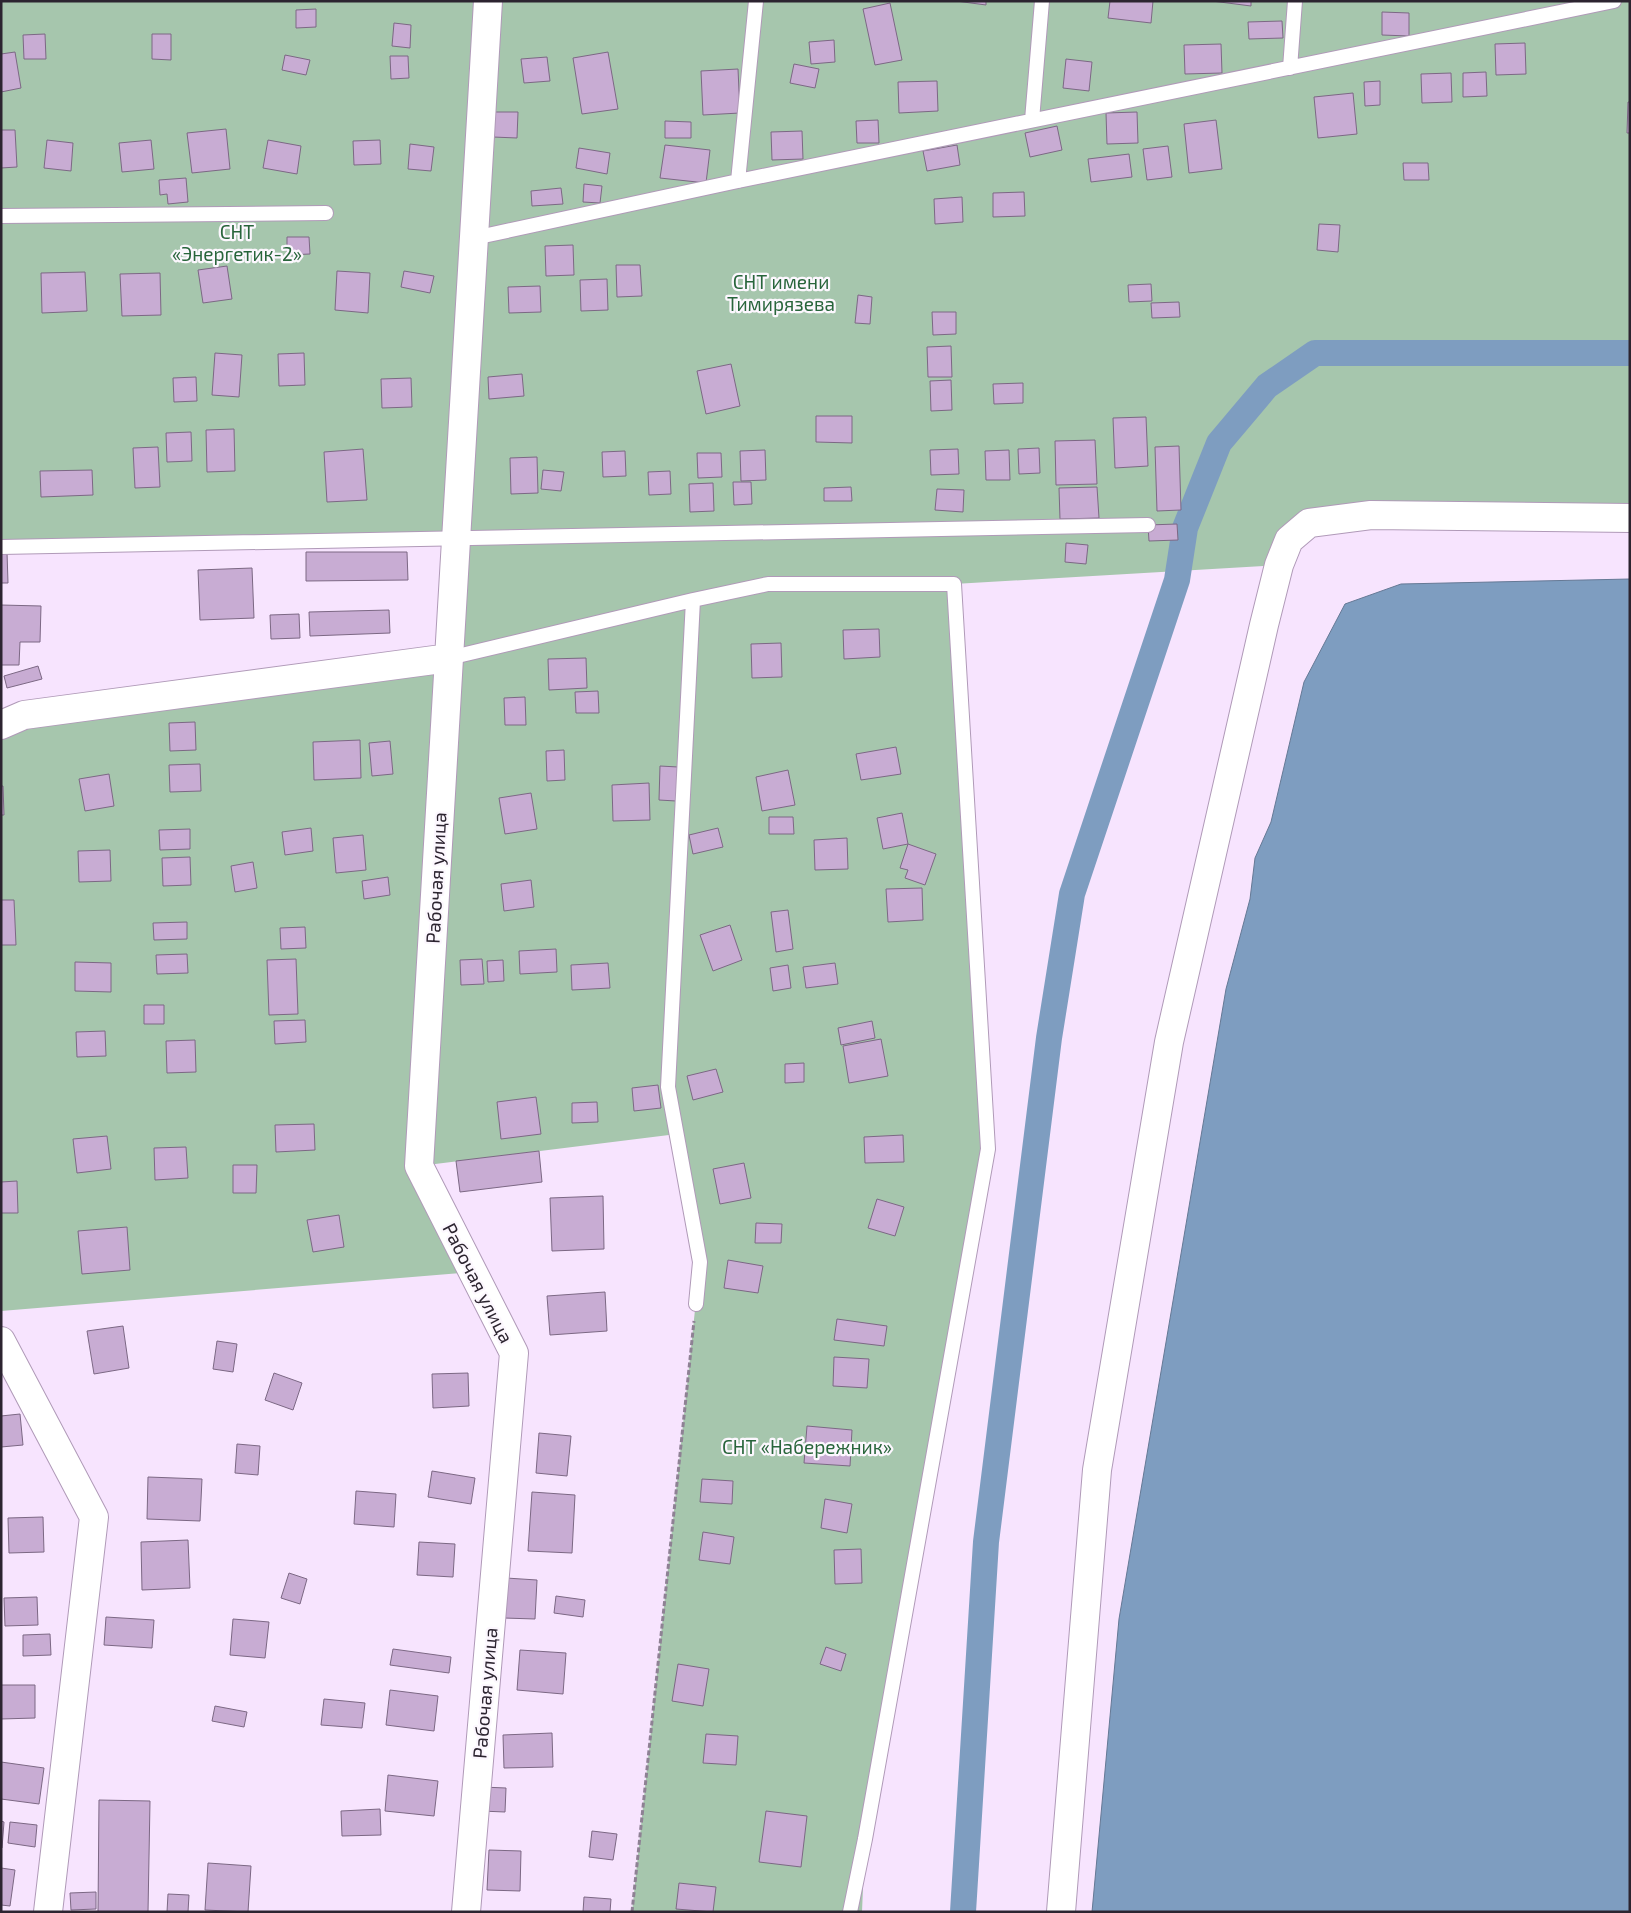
<svg xmlns="http://www.w3.org/2000/svg" width="1631" height="1913" font-family="'Exo 2',sans-serif">
  <rect width="100%" height="100%" fill="#f7e4fe"/>
  <path fill="#a6c6ad" d="M 1,1 L 1630,1 L 1630,516 L 1293,519 L 1279,565 L 954,584 L 988,1149 L 865,1839 L 862,1912 L 632,1912 L 700,1262 L 677,1134 L 419,1166 L 473,1272 L 1,1311 L 1,725 L 449,658 L 457,538 L 1,547 Z"/>
  <path fill="#7e9dc0" stroke="#657995" d="M 1630,579 L 1630,1912 L 1092,1912 L 1119,1619 L 1226,989 L 1250,899 L 1255,858 L 1271,822 L 1304,682 L 1345,604 L 1401,584 Z"/>
  <g fill="none" stroke-linecap="round" stroke-linejoin="round">
    <path stroke="#7e9dc0" stroke-width="26" d="M 963,1912 L 986,1542 L 1049,1038 L 1072,894 L 1177,580 L 1185,528 L 1219,443 L 1267,386 L 1315,353 L 1630,353"/>
  </g>
  <path fill="#c8acd3" stroke="#7c6884" d="M 956,1 L 986,1 L 986,5 Z
    M 1110,1 L 1153,1 L 1151,23 L 1108,18 Z
    M 1212,1 L 1251,1 L 1251,6 Z
    M 890,3 L 902,60 L 875,65 L 863,9 Z
    M 316,9 L 316,27 L 296,28 L 296,10 Z
    M 1382,12 L 1409,13 L 1409,36 L 1382,35 Z
    M 1282,21 L 1283,38 L 1249,39 L 1248,22 Z
    M 394,23 L 411,25 L 410,48 L 392,46 Z
    M 45,34 L 46,59 L 24,59 L 23,35 Z
    M 152,34 L 171,34 L 171,60 L 152,59 Z
    M 834,40 L 835,62 L 811,64 L 809,42 Z
    M 1525,43 L 1526,74 L 1496,75 L 1495,44 Z
    M 1221,44 L 1222,73 L 1185,74 L 1184,45 Z
    M 15,52 L 21,88 L 1,92 L 1,54 Z
    M 608,52 L 618,109 L 582,114 L 573,58 Z
    M 285,55 L 310,60 L 306,75 L 282,70 Z
    M 390,56 L 408,56 L 409,78 L 391,79 Z
    M 547,57 L 550,81 L 524,83 L 521,59 Z
    M 1066,59 L 1092,62 L 1089,91 L 1063,88 Z
    M 794,64 L 819,69 L 815,88 L 790,83 Z
    M 738,69 L 740,113 L 703,115 L 701,71 Z
    M 1486,72 L 1487,96 L 1463,97 L 1463,73 Z
    M 1451,73 L 1452,102 L 1422,103 L 1421,74 Z
    M 937,81 L 938,111 L 899,113 L 898,82 Z
    M 1380,81 L 1380,105 L 1365,106 L 1364,82 Z
    M 1353,93 L 1357,134 L 1318,138 L 1314,97 Z
    M 1628,102 L 1630,102 L 1630,133 L 1627,133 Z
    M 493,112 L 518,112 L 517,138 L 493,137 Z
    M 1137,112 L 1138,143 L 1107,144 L 1106,113 Z
    M 878,120 L 879,143 L 857,143 L 856,121 Z
    M 1216,120 L 1222,169 L 1189,173 L 1184,124 Z
    M 665,121 L 691,122 L 691,138 L 665,138 Z
    M 1057,126 L 1062,150 L 1030,157 L 1025,133 Z
    M 226,129 L 230,169 L 192,173 L 187,133 Z
    M 1,130 L 15,130 L 17,167 L 1,168 Z
    M 802,131 L 803,159 L 772,160 L 771,132 Z
    M 47,140 L 73,143 L 71,171 L 44,168 Z
    M 151,140 L 154,169 L 122,172 L 119,143 Z
    M 268,140 L 301,146 L 297,174 L 263,168 Z
    M 380,140 L 381,164 L 354,165 L 353,141 Z
    M 410,144 L 434,147 L 431,171 L 408,169 Z
    M 665,145 L 710,150 L 706,183 L 660,178 Z
    M 957,145 L 960,165 L 927,171 L 923,151 Z
    M 1168,146 L 1172,177 L 1147,180 L 1143,149 Z
    M 579,148 L 610,153 L 607,174 L 576,168 Z
    M 1129,154 L 1132,177 L 1091,182 L 1088,159 Z
    M 1403,163 L 1428,163 L 1429,180 L 1404,180 Z
    M 186,178 L 188,202 L 168,204 L 167,194 L 160,195 L 159,180 Z
    M 584,184 L 602,186 L 600,203 L 583,202 Z
    M 561,188 L 563,204 L 532,206 L 531,191 Z
    M 1024,192 L 1025,216 L 993,217 L 993,193 Z
    M 962,197 L 963,222 L 935,224 L 934,199 Z
    M 1319,224 L 1340,225 L 1338,252 L 1317,250 Z
    M 287,237 L 309,237 L 310,254 L 287,255 Z
    M 573,245 L 574,275 L 546,276 L 545,246 Z
    M 616,265 L 640,265 L 642,296 L 617,297 Z
    M 227,266 L 232,299 L 203,303 L 198,270 Z
    M 337,271 L 370,273 L 368,313 L 335,310 Z
    M 404,271 L 434,276 L 430,293 L 401,287 Z
    M 85,272 L 87,311 L 42,313 L 41,273 Z
    M 160,273 L 161,315 L 122,316 L 120,274 Z
    M 607,279 L 608,310 L 581,311 L 580,280 Z
    M 1151,284 L 1152,301 L 1129,302 L 1128,285 Z
    M 540,286 L 541,312 L 509,313 L 508,287 Z
    M 858,295 L 872,297 L 870,324 L 855,323 Z
    M 1179,302 L 1180,317 L 1152,318 L 1151,303 Z
    M 932,312 L 956,312 L 956,334 L 933,335 Z
    M 951,346 L 952,377 L 928,377 L 927,347 Z
    M 215,353 L 242,355 L 239,397 L 212,395 Z
    M 304,353 L 305,385 L 279,386 L 278,354 Z
    M 731,364 L 740,406 L 706,414 L 697,371 Z
    M 522,374 L 524,396 L 489,399 L 488,377 Z
    M 196,377 L 197,401 L 174,402 L 173,378 Z
    M 411,378 L 412,407 L 382,408 L 381,379 Z
    M 951,380 L 952,410 L 931,411 L 930,381 Z
    M 1023,383 L 1023,403 L 994,404 L 993,384 Z
    M 816,416 L 852,416 L 852,443 L 816,442 Z
    M 1146,417 L 1148,466 L 1115,468 L 1113,418 Z
    M 234,429 L 235,471 L 207,472 L 206,430 Z
    M 191,432 L 192,461 L 167,462 L 166,433 Z
    M 1095,440 L 1097,484 L 1056,485 L 1055,441 Z
    M 1179,446 L 1181,510 L 1157,511 L 1155,447 Z
    M 158,447 L 160,487 L 135,488 L 133,448 Z
    M 1039,448 L 1040,473 L 1019,474 L 1018,449 Z
    M 363,449 L 367,500 L 327,502 L 324,452 Z
    M 958,449 L 959,474 L 931,475 L 930,450 Z
    M 765,450 L 766,480 L 741,481 L 740,451 Z
    M 1009,450 L 1010,480 L 986,480 L 985,451 Z
    M 625,451 L 626,476 L 603,477 L 602,452 Z
    M 697,453 L 721,453 L 722,477 L 698,478 Z
    M 537,457 L 538,493 L 511,494 L 510,458 Z
    M 92,470 L 93,495 L 41,497 L 40,471 Z
    M 543,470 L 564,472 L 561,491 L 541,489 Z
    M 670,471 L 671,494 L 649,495 L 648,472 Z
    M 733,482 L 751,482 L 752,504 L 734,505 Z
    M 713,483 L 714,511 L 690,512 L 689,484 Z
    M 851,487 L 852,501 L 824,501 L 824,488 Z
    M 1097,487 L 1099,518 L 1060,519 L 1059,488 Z
    M 937,489 L 964,490 L 963,512 L 935,510 Z
    M 1177,524 L 1178,540 L 1149,541 L 1148,525 Z
    M 1066,543 L 1088,545 L 1086,564 L 1065,562 Z
    M 1,552 L 7,552 L 8,583 L 1,583 Z
    M 306,552 L 407,552 L 408,580 L 306,581 Z
    M 252,568 L 254,618 L 200,620 L 198,570 Z
    M 1,605 L 41,606 L 40,642 L 20,642 L 19,665 L 1,665 Z
    M 389,610 L 390,633 L 310,636 L 309,612 Z
    M 299,614 L 300,638 L 271,639 L 270,615 Z
    M 879,629 L 880,657 L 844,659 L 843,630 Z
    M 781,643 L 782,677 L 752,678 L 751,644 Z
    M 586,658 L 587,688 L 549,690 L 548,659 Z
    M 38,666 L 42,679 L 7,688 L 4,676 Z
    M 598,691 L 599,713 L 576,713 L 575,692 Z
    M 525,697 L 526,725 L 505,725 L 504,698 Z
    M 195,722 L 196,750 L 170,751 L 169,723 Z
    M 360,740 L 361,778 L 314,780 L 313,742 Z
    M 390,741 L 393,774 L 372,776 L 369,743 Z
    M 896,747 L 901,774 L 861,780 L 856,754 Z
    M 564,750 L 565,780 L 547,781 L 546,751 Z
    M 200,764 L 201,791 L 170,792 L 169,765 Z
    M 660,766 L 678,767 L 676,801 L 659,800 Z
    M 788,770 L 795,805 L 762,811 L 756,777 Z
    M 109,774 L 114,806 L 85,811 L 79,779 Z
    M 649,783 L 650,820 L 613,821 L 612,785 Z
    M 1,786 L 3,786 L 4,815 L 1,815 Z
    M 531,793 L 537,829 L 505,834 L 499,798 Z
    M 902,813 L 908,844 L 883,849 L 877,818 Z
    M 769,817 L 793,817 L 794,834 L 769,834 Z
    M 311,828 L 313,851 L 285,855 L 282,832 Z
    M 718,828 L 723,847 L 693,854 L 689,835 Z
    M 190,829 L 190,849 L 160,850 L 159,830 Z
    M 363,835 L 366,870 L 336,873 L 333,838 Z
    M 847,838 L 848,869 L 815,870 L 814,840 Z
    M 908,844 L 936,854 L 925,885 L 905,878 L 908,870 L 900,868 Z
    M 110,850 L 111,881 L 79,882 L 78,851 Z
    M 190,857 L 191,885 L 163,886 L 162,858 Z
    M 253,862 L 257,888 L 235,892 L 231,866 Z
    M 388,877 L 390,895 L 364,899 L 362,881 Z
    M 531,880 L 534,907 L 504,911 L 501,884 Z
    M 922,888 L 923,920 L 888,922 L 886,889 Z
    M 1,900 L 14,900 L 16,945 L 1,945 Z
    M 788,910 L 793,949 L 776,952 L 771,912 Z
    M 187,922 L 187,939 L 154,940 L 153,923 Z
    M 730,925 L 742,960 L 713,971 L 700,935 Z
    M 305,927 L 306,948 L 281,949 L 280,928 Z
    M 556,949 L 557,972 L 520,974 L 519,951 Z
    M 187,954 L 188,973 L 157,974 L 156,955 Z
    M 296,959 L 298,1014 L 269,1015 L 267,960 Z
    M 482,959 L 484,984 L 461,985 L 460,960 Z
    M 503,960 L 504,981 L 488,982 L 487,961 Z
    M 75,962 L 111,963 L 111,992 L 75,991 Z
    M 608,963 L 610,988 L 572,990 L 571,965 Z
    M 835,963 L 838,984 L 806,988 L 803,967 Z
    M 788,965 L 791,988 L 773,991 L 770,968 Z
    M 144,1005 L 164,1005 L 164,1024 L 144,1024 Z
    M 305,1020 L 306,1042 L 275,1044 L 274,1021 Z
    M 872,1021 L 875,1038 L 841,1045 L 838,1028 Z
    M 105,1031 L 106,1056 L 77,1057 L 76,1032 Z
    M 881,1039 L 888,1076 L 849,1083 L 843,1046 Z
    M 195,1040 L 196,1072 L 167,1073 L 166,1041 Z
    M 804,1063 L 804,1082 L 785,1083 L 785,1064 Z
    M 716,1069 L 723,1092 L 693,1100 L 687,1076 Z
    M 658,1085 L 661,1108 L 634,1111 L 632,1088 Z
    M 536,1097 L 541,1134 L 501,1139 L 497,1102 Z
    M 597,1102 L 598,1122 L 572,1123 L 572,1103 Z
    M 314,1124 L 315,1150 L 276,1152 L 275,1125 Z
    M 903,1135 L 904,1162 L 865,1163 L 864,1137 Z
    M 107,1136 L 111,1169 L 77,1173 L 73,1139 Z
    M 186,1147 L 188,1178 L 155,1180 L 154,1148 Z
    M 539,1151 L 542,1182 L 460,1192 L 456,1161 Z
    M 744,1163 L 751,1198 L 720,1204 L 713,1169 Z
    M 233,1165 L 257,1165 L 256,1193 L 233,1193 Z
    M 17,1181 L 18,1213 L 1,1213 L 1,1182 Z
    M 603,1196 L 604,1249 L 552,1251 L 550,1198 Z
    M 877,1199 L 904,1207 L 895,1236 L 868,1228 Z
    M 339,1215 L 344,1247 L 313,1252 L 307,1220 Z
    M 756,1223 L 782,1224 L 781,1243 L 755,1243 Z
    M 127,1227 L 130,1270 L 82,1274 L 78,1231 Z
    M 728,1260 L 763,1266 L 758,1293 L 724,1288 Z
    M 605,1292 L 607,1331 L 550,1335 L 547,1296 Z
    M 837,1319 L 887,1326 L 884,1346 L 834,1340 Z
    M 123,1326 L 129,1368 L 94,1374 L 87,1331 Z
    M 217,1341 L 237,1344 L 233,1372 L 213,1369 Z
    M 834,1357 L 869,1359 L 867,1388 L 833,1386 Z
    M 274,1373 L 302,1383 L 293,1410 L 265,1400 Z
    M 468,1373 L 469,1406 L 433,1408 L 432,1374 Z
    M 20,1414 L 23,1445 L 1,1447 L 1,1416 Z
    M 807,1426 L 852,1430 L 850,1466 L 804,1463 Z
    M 539,1433 L 571,1436 L 567,1476 L 536,1473 Z
    M 237,1444 L 260,1446 L 258,1475 L 235,1473 Z
    M 432,1471 L 475,1478 L 471,1504 L 428,1497 Z
    M 148,1477 L 202,1479 L 200,1521 L 147,1519 Z
    M 702,1479 L 733,1481 L 732,1504 L 700,1502 Z
    M 356,1491 L 396,1494 L 394,1527 L 354,1524 Z
    M 532,1492 L 575,1495 L 572,1553 L 528,1551 Z
    M 825,1499 L 852,1504 L 847,1533 L 821,1528 Z
    M 43,1517 L 44,1552 L 9,1553 L 8,1518 Z
    M 703,1532 L 734,1537 L 730,1564 L 699,1560 Z
    M 188,1540 L 190,1588 L 142,1590 L 141,1542 Z
    M 419,1542 L 455,1544 L 453,1577 L 417,1575 Z
    M 861,1549 L 862,1583 L 835,1584 L 834,1550 Z
    M 289,1573 L 307,1579 L 300,1604 L 281,1598 Z
    M 506,1578 L 537,1580 L 535,1619 L 504,1618 Z
    M 556,1596 L 585,1600 L 583,1617 L 554,1613 Z
    M 37,1597 L 38,1625 L 5,1626 L 4,1598 Z
    M 106,1617 L 154,1620 L 152,1648 L 104,1645 Z
    M 233,1619 L 269,1622 L 265,1658 L 230,1655 Z
    M 50,1634 L 51,1655 L 23,1656 L 23,1635 Z
    M 826,1647 L 846,1654 L 841,1671 L 820,1664 Z
    M 393,1649 L 451,1657 L 449,1673 L 390,1665 Z
    M 520,1650 L 566,1653 L 563,1694 L 517,1690 Z
    M 678,1664 L 709,1669 L 703,1706 L 672,1701 Z
    M 1,1685 L 35,1685 L 35,1718 L 1,1719 Z
    M 390,1690 L 438,1696 L 434,1731 L 386,1725 Z
    M 324,1699 L 365,1703 L 362,1728 L 321,1725 Z
    M 215,1706 L 247,1712 L 244,1727 L 212,1721 Z
    M 552,1733 L 553,1767 L 504,1768 L 503,1735 Z
    M 706,1734 L 738,1736 L 736,1765 L 703,1763 Z
    M 1,1762 L 44,1768 L 39,1804 L 1,1799 Z
    M 388,1775 L 438,1781 L 434,1816 L 385,1811 Z
    M 482,1787 L 506,1788 L 505,1812 L 481,1811 Z
    M 99,1800 L 150,1801 L 148,1912 L 98,1912 Z
    M 380,1809 L 381,1835 L 342,1836 L 341,1811 Z
    M 766,1811 L 807,1816 L 801,1867 L 759,1862 Z
    M 1,1821 L 4,1822 L 2,1848 L 1,1848 Z
    M 10,1822 L 37,1825 L 35,1847 L 8,1843 Z
    M 592,1831 L 617,1834 L 613,1860 L 589,1857 Z
    M 489,1850 L 521,1851 L 520,1891 L 487,1890 Z
    M 208,1863 L 251,1866 L 248,1912 L 205,1910 Z
    M 1,1868 L 15,1870 L 10,1906 L 1,1905 Z
    M 679,1883 L 716,1887 L 713,1912 L 676,1909 Z
    M 96,1892 L 96,1909 L 71,1910 L 70,1893 Z
    M 168,1894 L 189,1895 L 188,1912 L 167,1912 Z
    M 584,1897 L 611,1899 L 610,1912 L 583,1912 Z"/>
  <g fill="none" stroke-linecap="round" stroke-linejoin="round">
    <g stroke="#b09ab8" stroke-width="16">
      <path id="lane" d="M 1290,68 L 1295,1
        M 1032,120 L 1042,1
        M 738,181 L 756,1
        M 1,216 L 326,213
        M 474,238 L 738,181 L 1614,1
        M 1,547 L 1148,525
        M 693,600 L 668,1087 L 700,1262 L 696,1304
        M 449,658 L 693,600 L 768,584 L 954,584 L 988,1149 L 865,1839 L 850,1912"/>
    </g>
    <g stroke="#b09ab8" stroke-width="30">
      <path id="street" d="M 449,658 L 419,1166 L 514,1353 L 466,1912
        M 1,725 L 24,715 L 449,658 L 488,1
        M 1,1341 L 94,1517 L 48,1912
        M 1061,1912 L 1097,1470 L 1169,1042 L 1264,625 L 1279,565 L 1289,540 L 1309,523 L 1371,515 L 1630,518"/>
    </g>
    <path stroke="#8e8194" stroke-width="3" stroke-dasharray="5 2.5" stroke-linecap="butt" d="M 632,1912 L 694,1321"/>
    <use href="#lane" stroke="#fff" stroke-width="14"/>
    <use href="#street" stroke="#fff" stroke-width="28"/>
  </g>
  <g text-anchor="middle" stroke-width="4.5" stroke-linejoin="round" paint-order="stroke">
    <g font-size="19" fill="#28653b" stroke="#fcf7fe">
      <text x="237" y="239">СНТ<tspan x="237" dy="22">«Энергетик-2»</tspan></text>
      <text x="781" y="289">СНТ имени<tspan x="781" dy="22">Тимирязева</tspan></text>
      <text x="807" y="1454">СНТ «Набережник»</text>
    </g>
    <g font-size="19" fill="#2c2430" stroke="#fcf7fe">
      <text transform="translate(436 878) rotate(-87)" y="7">Рабочая улица</text>
      <text transform="translate(478 1283) rotate(63)" y="7">Рабочая улица</text>
      <text transform="translate(485 1693) rotate(-85)" y="7">Рабочая улица</text>
    </g>
  </g>
  <rect width="1631" height="1913" fill="none" stroke="#2c2430" stroke-width="5"/>
</svg>
